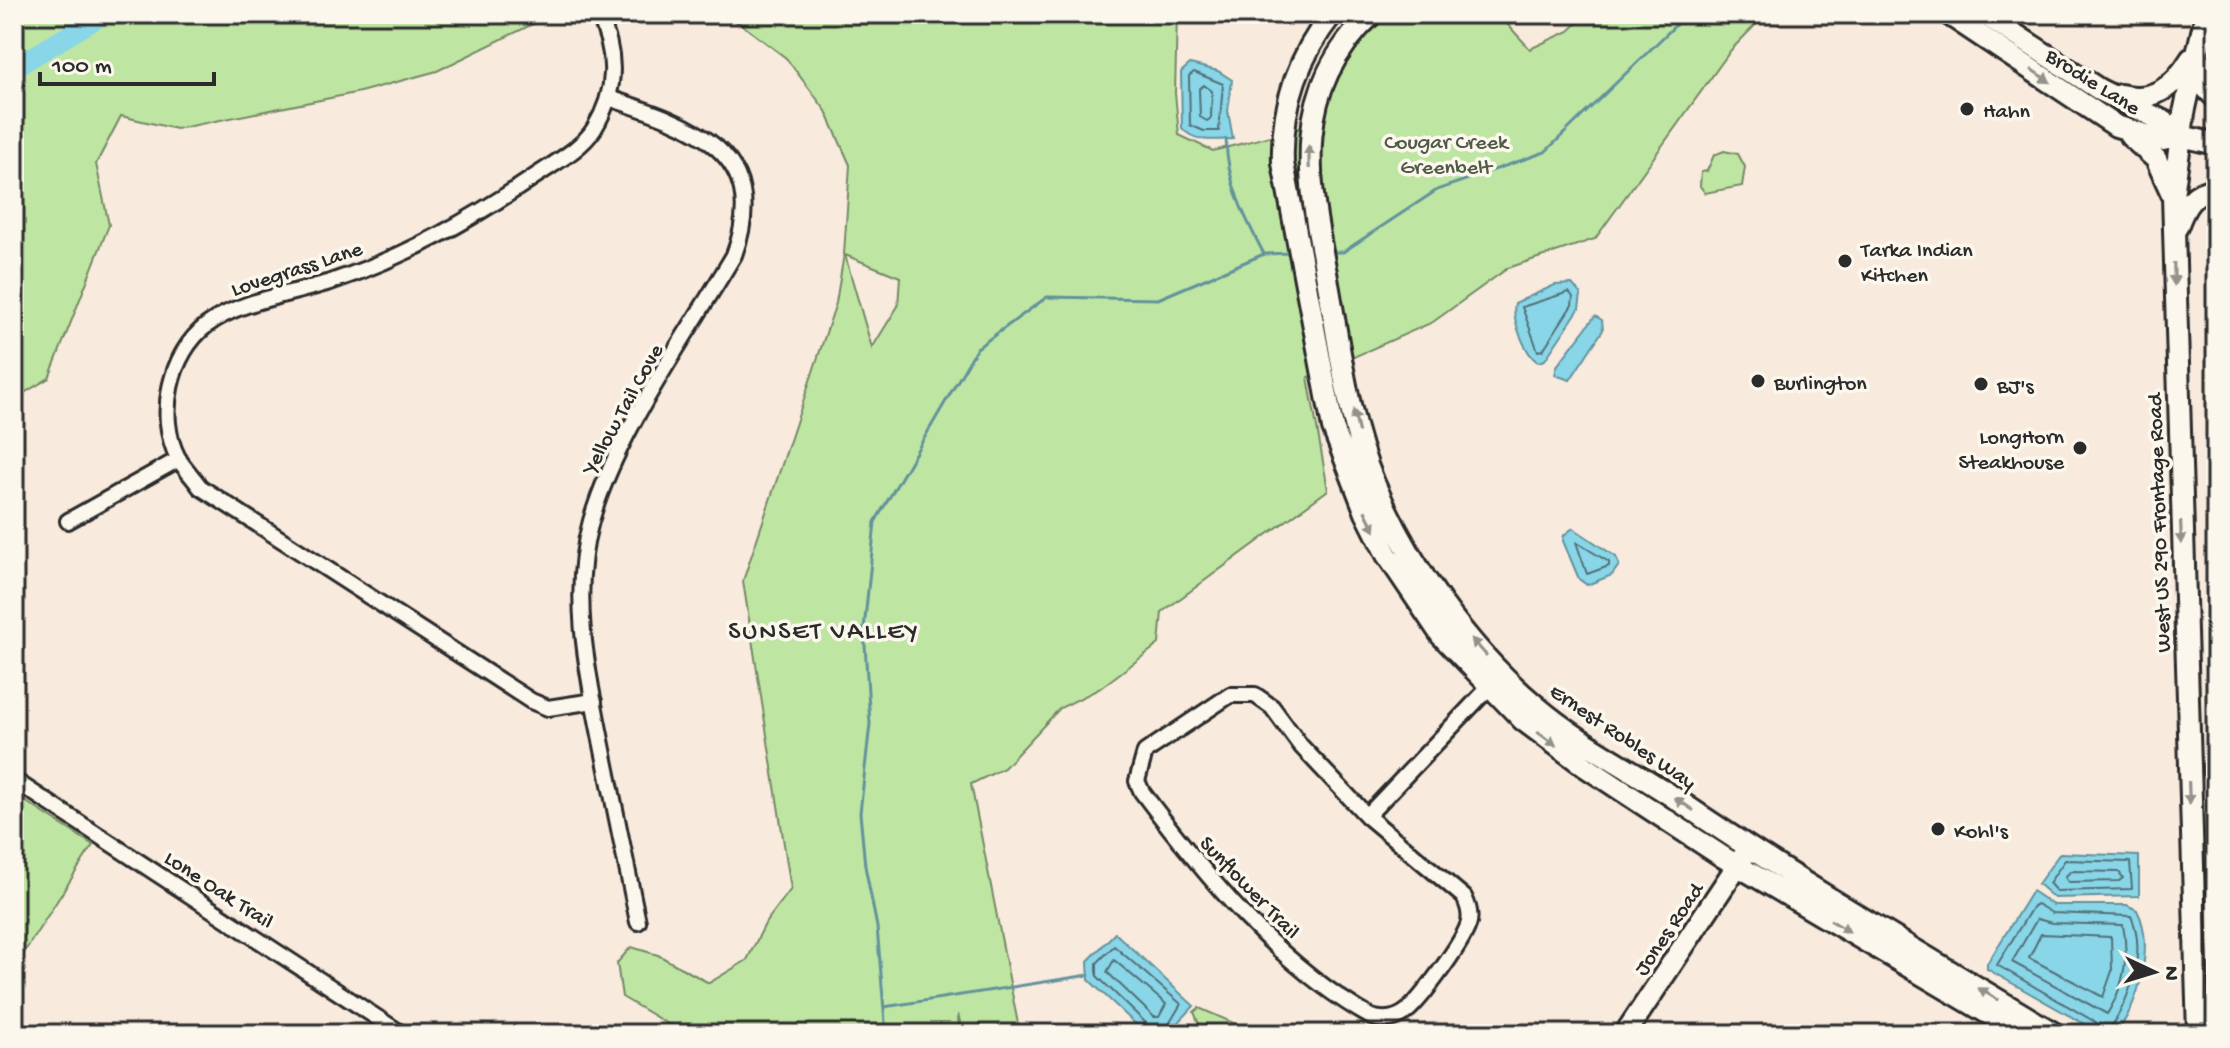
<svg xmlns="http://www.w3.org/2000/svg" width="2230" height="1048" font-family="'Gochi Hand',sans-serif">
  <rect width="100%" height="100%" fill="#f8eadd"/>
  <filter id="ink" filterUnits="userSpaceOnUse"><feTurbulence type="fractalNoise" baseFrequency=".0125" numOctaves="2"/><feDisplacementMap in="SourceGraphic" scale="16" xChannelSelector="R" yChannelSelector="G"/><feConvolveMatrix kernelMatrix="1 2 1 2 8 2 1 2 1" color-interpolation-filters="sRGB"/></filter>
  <g filter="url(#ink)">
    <path fill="#bee6a2" stroke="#748866" stroke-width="2" fill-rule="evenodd" d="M 14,14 L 553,14 L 437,71 L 360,92 L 176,129 L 121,116 L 96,164 L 109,225 L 49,378 L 14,399 Z
      M 720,14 L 1177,14 L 1175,93 L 1179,135 L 1213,151 L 1317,124 C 1324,95 1359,20 1392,14 C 1425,8 1464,14 1498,14 L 1530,49 L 1569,31 L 1587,14 L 1766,14 L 1731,50 L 1595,239 L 1508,268 L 1433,322 L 1308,377 L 1328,490 L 1162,612 L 1159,644 L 1099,689 L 1060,708 L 1004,768 L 971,784 L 1020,1034 L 963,1034 L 958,1014 L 959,1034 L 685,1034 L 622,997 L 617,963 L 631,947 L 658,955 L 709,983 L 747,960 L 766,922 L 791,889 L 743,581 L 836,303 L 844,254 L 850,165 L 826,111 L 786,58 L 741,24 ZM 845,255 L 900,277 L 898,306 L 872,348 Z
      M 1724,151 L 1738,154 L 1745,167 L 1742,186 L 1705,193 L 1700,186 L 1701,172 L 1707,171 L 1714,155 Z
      M 14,794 L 93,845 L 16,965 L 14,964 Z
      M 1199,1008 L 1236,1024 L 1247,1034 L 1203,1034 L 1194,1012 Z"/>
    <path fill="#89d6e8" stroke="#63929c" stroke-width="2" d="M 1190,64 L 1218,71 L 1232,80 L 1228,111 L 1233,139 C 1215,140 1194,143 1182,128 L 1181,72 Z
      M 1572,284 L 1581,294 L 1579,309 L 1545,360 L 1538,362 C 1525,354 1511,318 1515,303 L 1555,285 Z
      M 1595,316 L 1602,320 L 1603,330 L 1570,380 L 1555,375 L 1557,366 Z
      M 1573,528 L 1616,557 L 1619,565 L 1612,575 L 1587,585 L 1579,579 L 1563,541 L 1564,535 Z
      M 2060,853 L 2139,856 L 2139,896 L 2054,898 L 2038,884 Z
      M 2032,891 L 2053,905 L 2127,905 L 2137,910 C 2155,945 2139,1006 2115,1034 L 2102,1034 L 1987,969 L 1987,964 Z
      M 1115,933 L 1194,1006 L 1168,1034 L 1146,1034 L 1089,980 L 1088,961 Z"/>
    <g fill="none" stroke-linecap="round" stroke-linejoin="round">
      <path stroke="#516f77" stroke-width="2" d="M 1194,72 L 1223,84 L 1219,131 L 1204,131 L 1190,125 L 1189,76 Z
        M 1204,85 L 1212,91 L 1211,118 L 1207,121 L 1200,117 L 1199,89 Z
        M 1569,292 L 1573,297 L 1572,305 L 1543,350 L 1538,351 L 1522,307 Z
        M 1576,542 L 1609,562 L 1609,566 L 1587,574 Z
        M 2065,860 L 2130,862 L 2132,889 L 2056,891 L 2049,883 Z
        M 2071,871 L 2119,872 L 2123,878 L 2119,881 L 2068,882 L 2065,877 Z
        M 2037,904 L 2052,913 L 2131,916 C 2147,952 2130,999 2109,1030 L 1997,965 L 2033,906 Z
        M 2037,919 L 2052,923 L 2123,925 C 2129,956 2124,987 2107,1014 L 2012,962 Z
        M 2041,934 L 2111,937 L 2112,971 L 2103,997 L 2029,958 Z
        M 1114,960 L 1166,1004 L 1159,1017 L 1154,1017 L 1107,972 Z
        M 1151,1034 L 1148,1025 L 1097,976 L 1097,963 L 1114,946 L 1181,1004 L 1163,1034"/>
      <path stroke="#63929c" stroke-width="3" d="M 1226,139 C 1227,183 1244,216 1264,254
        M 1331,252 L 1343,252 L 1437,190 L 1545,152 L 1687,14
        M 884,1007 L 1089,975
        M 886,1034 L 877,927 L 865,866 L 860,813 L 870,724 L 864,629 L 875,522 L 977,348 L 1047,297 L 1158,299 L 1264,254 L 1292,253"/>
      <path stroke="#89d6e8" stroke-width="20" d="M 14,68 L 104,14"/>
      <g stroke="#2b2b2b" stroke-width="20">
        <path id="street" d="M 609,98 C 688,124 773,150 734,255 C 686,337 617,431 591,521 C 569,598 589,679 604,755 C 615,811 627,866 638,922
          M 68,521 L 179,459
          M 1230,695 L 1255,695 L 1272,707 L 1300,745 L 1367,816 L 1464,897 C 1468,905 1471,913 1469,922 C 1465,940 1422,998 1407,1011 C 1396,1020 1384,1021 1371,1017 C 1277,964 1206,877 1142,792 L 1137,781 L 1145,752 Z
          M 594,701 L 548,708 L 531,701 L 200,487 C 193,477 184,468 178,458 C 156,416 170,353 207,325 C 242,299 292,295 333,281 C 408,256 472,219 537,175 C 556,162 582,148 594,129 C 617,91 618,54 598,14
          M 14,780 L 402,1034
          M 1367,816 L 1496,680"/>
      </g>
      <g stroke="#2b2b2b" stroke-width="26">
        <path id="secondary" d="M 1332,14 C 1297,58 1281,107 1283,163 L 1333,428 L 1366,513 L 1387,555 L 1441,635 L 1523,720 L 1586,767 L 1723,857 L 2023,1034
          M 1372,14 C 1291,90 1307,175 1326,273 C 1339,341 1347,419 1374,483 C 1410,567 1467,648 1537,707 C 1579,743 1630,768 1676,799 C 1799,883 1927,957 2055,1034
          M 1948,14 L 2116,126 L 2163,140 L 2181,136 L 2216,144
          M 1984,14 L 2100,90 L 2165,122 L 2181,136
          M 2199,61 L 2204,86 L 2216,98
          M 2120,95 C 2153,103 2174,87 2191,59
          M 2130,136 L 2156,159 L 2173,196
          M 2177,227 C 2185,205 2192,192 2216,189
          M 1625,1034 L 1745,854
          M 2198,1034 L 2173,196 L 2184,113 L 2206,14"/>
      </g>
      <use href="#street" stroke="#fbf7ec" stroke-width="14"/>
      <use href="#secondary" stroke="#fbf7ec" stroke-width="20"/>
    </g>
    <defs><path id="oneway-solid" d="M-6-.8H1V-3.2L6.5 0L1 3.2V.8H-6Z" transform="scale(2)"/></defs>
    <g fill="#93918c">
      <use href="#oneway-solid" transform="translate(2041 76) rotate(34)"/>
      <use href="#oneway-solid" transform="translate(1309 157) rotate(-91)"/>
      <use href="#oneway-solid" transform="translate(2174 274) rotate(89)"/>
      <use href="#oneway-solid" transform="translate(1356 421) rotate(-103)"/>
      <use href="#oneway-solid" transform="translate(1370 521) rotate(64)"/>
      <use href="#oneway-solid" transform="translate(2181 533) rotate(88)"/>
      <use href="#oneway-solid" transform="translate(1479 647) rotate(-131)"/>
      <use href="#oneway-solid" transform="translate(1547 739) rotate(36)"/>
      <use href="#oneway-solid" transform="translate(2189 793) rotate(88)"/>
      <use href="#oneway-solid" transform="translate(1684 804) rotate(-146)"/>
      <use href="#oneway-solid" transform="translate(1840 926) rotate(31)"/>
      <use href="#oneway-solid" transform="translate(1988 994) rotate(-149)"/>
    </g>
  </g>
  <g fill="#2b2b2b" stroke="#fbf7ec" stroke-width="3">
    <circle cx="1967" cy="109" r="8"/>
    <circle cx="1845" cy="261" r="8"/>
    <circle cx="1758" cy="381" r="8"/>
    <circle cx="1981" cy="384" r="8"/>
    <circle cx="2080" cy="448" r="8"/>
    <circle cx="1938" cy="829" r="8"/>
  </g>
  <g text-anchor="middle" stroke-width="7" stroke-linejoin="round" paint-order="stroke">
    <g font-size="22" fill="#2b2b2b" stroke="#fbf7ec">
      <text transform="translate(2094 80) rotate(32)" y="8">Brodie Lane</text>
      <text transform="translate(296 267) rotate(-18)" y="8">Lovegrass Lane</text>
      <text transform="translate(621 408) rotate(-61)" y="8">Yellow Tail Cove</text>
      <text transform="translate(2157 523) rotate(-92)" y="8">West US 290 Frontage Road</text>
      <text transform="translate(1624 735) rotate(34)" y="8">Ernest Robles Way</text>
      <text transform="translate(1251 886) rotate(46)" y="8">Sunflower Trail</text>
      <text transform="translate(220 888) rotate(33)" y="8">Lone Oak Trail</text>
      <text transform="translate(1667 928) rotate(-56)" y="8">Jones Road</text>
    </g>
    <g font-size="22" fill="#2b2b2b" stroke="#fbf7ec" text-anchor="start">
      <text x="1983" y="117">Hahn</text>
      <text x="1861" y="256">Tarka Indian<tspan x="1861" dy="25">Kitchen</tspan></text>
      <text x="1774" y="389">Burlington</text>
      <text x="1997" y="392">BJ's</text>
      <text x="2064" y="443" text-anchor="end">LongHorn<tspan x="2064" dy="25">Steakhouse</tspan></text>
      <text x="1954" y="837">Kohl's</text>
    </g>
    <g font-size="22" fill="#505a49" stroke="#fbf7ec">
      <text x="1446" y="148">Cougar Creek<tspan x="1446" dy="25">Greenbelt</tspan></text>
    </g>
    <g font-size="26" letter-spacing="2" fill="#2b2b2b" stroke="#fbf7ec">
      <text x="824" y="638">SUNSET VALLEY</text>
    </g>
  </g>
  <rect width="2230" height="1048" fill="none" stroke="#fbf7ec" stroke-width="48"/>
  <rect x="24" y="24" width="2182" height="1000" fill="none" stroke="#2b2b2b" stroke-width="3" filter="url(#ink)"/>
  <g transform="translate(2154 972) rotate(94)" stroke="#fbf7ec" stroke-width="6" paint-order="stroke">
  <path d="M0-6L14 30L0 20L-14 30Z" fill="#2b2b2b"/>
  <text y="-12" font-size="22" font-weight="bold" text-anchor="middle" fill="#2b2b2b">N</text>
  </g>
  <path d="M40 72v12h174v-12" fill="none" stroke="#2b2b2b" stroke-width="4"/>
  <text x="52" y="72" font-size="24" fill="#2b2b2b" stroke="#fbf7ec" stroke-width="6" paint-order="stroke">100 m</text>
</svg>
